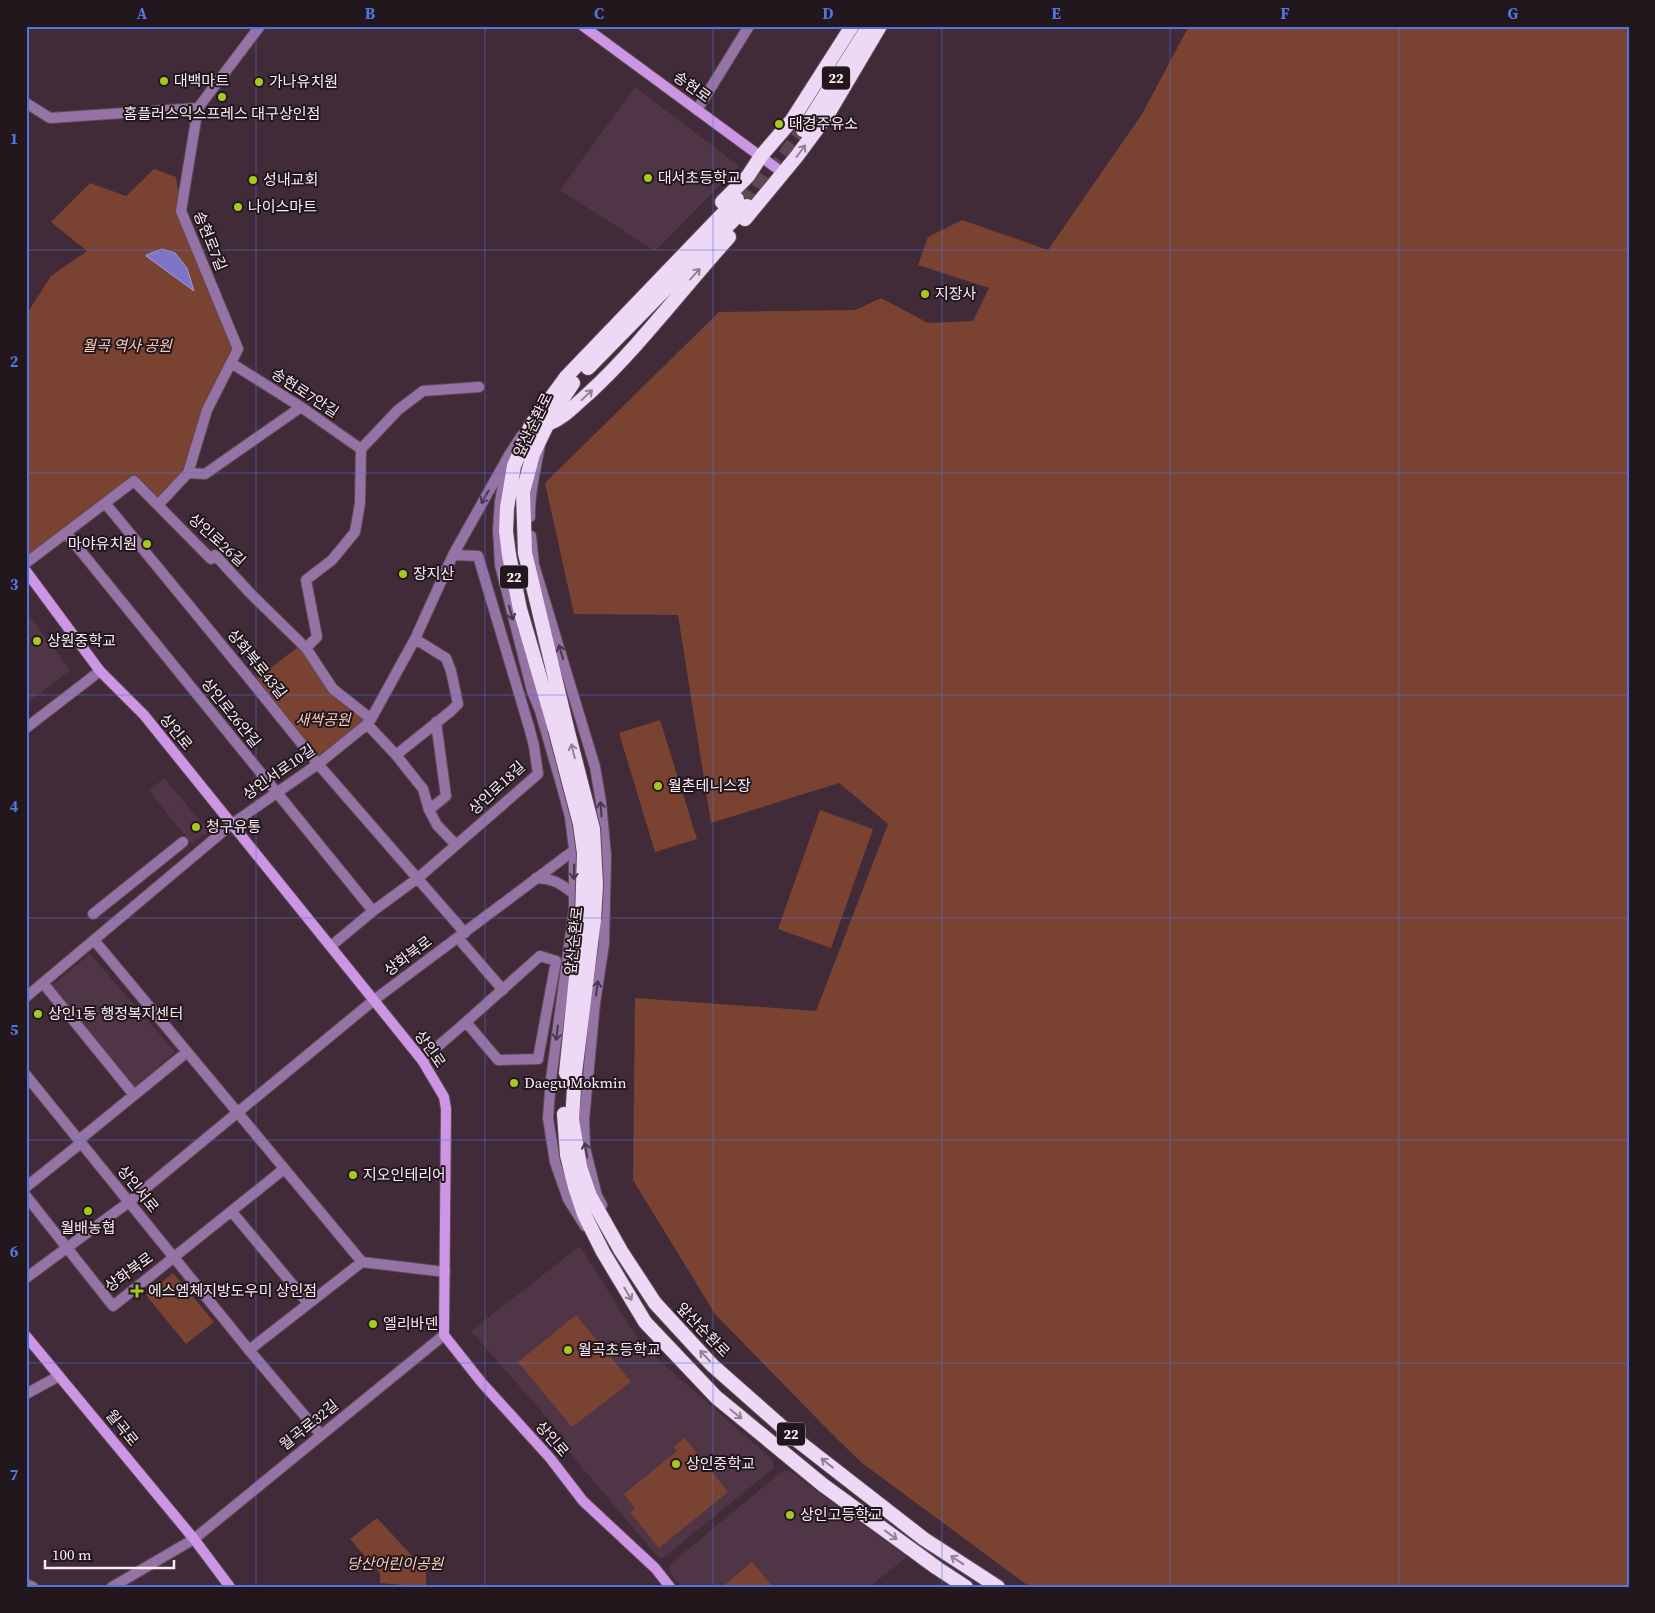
<svg xmlns="http://www.w3.org/2000/svg" width="1655" height="1613" font-family="'Source Serif 4','Noto Sans KR',serif">
  <rect width="100%" height="100%" fill="#412b38"/>
  <path fill="#503546" d="M 635,87 L 739,166 L 655,251 L 560,190 Z
    M 26,611 L 70,670 L 26,704 Z
    M 164,778 L 209,831 L 192,844 L 149,791 Z
    M 90,954 L 175,1052 L 134,1088 L 51,986 Z
    M 580,1246 L 638,1339 L 660,1361 L 772,1459 L 774,1468 L 664,1557 L 660,1558 L 656,1555 L 564,1446 L 564,1437 L 471,1331 Z
    M 784,1470 L 792,1473 L 907,1557 L 869,1587 L 682,1587 L 670,1573 L 670,1564 Z"/>
  <path fill="#7a4331" d="M 1189,26 L 1629,26 L 1629,1587 L 1030,1587 L 862,1463 L 832,1434 L 715,1314 L 633,1180 L 635,998 L 816,1011 L 888,824 L 839,783 L 711,823 L 678,615 L 574,614 L 545,483 L 719,312 L 855,310 L 881,298 L 928,323 L 973,321 L 989,288 L 918,265 L 928,237 L 962,220 L 1048,250 L 1142,114 Z
    M 154,169 L 176,177 L 181,211 L 238,349 L 207,410 L 188,473 L 158,505 L 134,481 L 26,563 L 26,315 L 51,276 L 87,251 L 51,222 L 90,183 L 126,196 Z
    M 302,644 L 333,689 L 371,719 L 318,764 L 252,682 Z
    M 660,720 L 697,839 L 655,852 L 619,733 Z
    M 820,810 L 873,829 L 831,948 L 778,929 Z
    M 173,1273 L 214,1322 L 186,1344 L 146,1295 Z
    M 576,1315 L 631,1382 L 572,1427 L 518,1362 Z
    M 685,1438 L 728,1492 L 659,1548 L 630,1512 L 635,1508 L 624,1494 L 677,1451 L 674,1446 Z
    M 377,1518 L 426,1571 L 426,1587 L 380,1583 L 380,1573 L 350,1539 Z
    M 752,1562 L 773,1587 L 722,1587 Z"/>
  <path fill="#7e75c6" stroke="#a398d4" d="M 162,249 L 175,253 L 187,268 L 194,291 L 146,256 L 146,255 Z"/>
  <g fill="none" stroke-linecap="round" stroke-linejoin="round">
    <path stroke="#5d4854" stroke-width="14" stroke-dasharray="14 7" stroke-linecap="butt" d="M 737,199 L 763,171
      M 747,206 L 803,130"/>
    <g stroke="#5f4a56" stroke-width="12">
      <path id="minor" d="M 26,103 L 50,118 L 198,108
        M 697,110 L 749,26
        M 231,363 L 301,407 L 361,449
        M 188,473 L 205,474 L 301,407
        M 105,503 L 252,682 L 318,764 L 465,933
        M 158,505 L 188,473 L 207,410 L 238,349 L 181,211 L 198,108 L 260,26
        M 66,533 L 373,911
        M 26,563 L 134,481 L 211,559 L 215,555 L 250,593 L 306,648 L 333,689 L 371,719
        M 306,648 L 317,637 L 306,580 L 332,560 L 355,532 L 360,503 L 361,449 L 398,410 L 423,391 L 479,387
        M 367,724 L 396,755 L 423,789 L 429,810 L 437,825 L 456,845
        M 26,728 L 100,671
        M 396,755 L 451,711 L 458,704 L 451,671 L 446,658 L 415,639
        M 429,810 L 446,796 L 436,722
        M 93,914 L 183,842
        M 458,938 L 503,990
        M 94,940 L 362,1262 L 445,1272
        M 331,946 L 373,911 L 418,878 L 538,774 L 534,746 L 529,727 L 478,556 L 453,555
        M 43,983 L 134,1095
        M 26,997 L 232,824 L 318,764 L 365,726 L 371,719 L 415,639 L 453,555 L 508,457
        M 422,1060 L 466,1022 L 498,1060 L 538,1059 L 556,961 L 540,956 L 466,1022
        M 79,1140 L 187,1052
        M 26,1187 L 81,1143
        M 26,1196 L 113,1306 L 284,1169
        M 232,1212 L 308,1303
        M 249,1350 L 362,1262
        M 26,1394 L 59,1376
        M 26,1584 L 33,1587
        M 112,1587 L 194,1539 L 444,1335"/>
    </g>
    <g stroke="#5f4a56" stroke-width="12">
      <path id="tertiary" d="M 522,435 L 509,455 L 500,501 L 498,530 L 500,565 L 532,691 L 540,711 L 562,787 L 570,817 L 574,849 L 574,909 L 551,1079 L 548,1118 L 555,1162 L 568,1199 L 585,1226
        M 530,517 C 529,493 536,468 540,445
        M 531,536 L 534,565 L 595,767 L 601,802 L 606,856 L 604,944 L 595,1003 L 584,1120 L 585,1148 L 597,1196 L 602,1205
        M 536,878 C 554,879 560,883 574,894
        M 26,1075 L 249,1350 L 321,1435
        M 26,1278 L 129,1202 L 374,1000 L 577,848"/>
    </g>
    <g stroke="#5f4a56" stroke-width="12">
      <path id="secondary" d="M 583,26 L 783,173
        M 26,571 L 100,671 L 144,715 L 422,1060 L 444,1097 L 446,1109 L 444,1335 L 482,1383 L 550,1458 L 583,1501 L 655,1568 L 670,1587
        M 26,1336 L 194,1539 L 230,1587"/>
    </g>
    <g stroke="#5f4a56" stroke-width="16">
      <path id="trunk" d="M 803,130 L 869,26
        M 722,202 L 748,176 L 761,156 L 792,120 L 852,26
        M 745,219 L 797,156 L 828,114 L 880,26
        M 588,368 L 747,206
        M 548,424 C 564,418 575,405 588,394 C 639,347 682,289 729,237
        M 567,728 L 525,553 L 523,492 L 533,454 L 553,413 L 573,383
        M 555,729 L 520,609 L 509,555 L 506,531 L 507,508 L 514,466 L 531,425 L 566,377 L 737,199
        M 594,919 L 575,1073 L 572,1120 L 580,1167 L 590,1196 L 621,1251 L 655,1303 L 712,1365 L 798,1441 L 924,1539 L 998,1587
        M 566,1073 L 582,920
        M 564,1114 L 567,1155 L 575,1187 L 584,1214 L 603,1252 L 645,1322 L 716,1397 L 823,1485 L 937,1568 L 966,1587"/>
    </g>
    <use href="#minor" stroke="#9573a4" stroke-width="10"/>
    <use href="#tertiary" stroke="#9573a4" stroke-width="10"/>
    <use href="#secondary" stroke="#cd96e5" stroke-width="10"/>
    <use href="#trunk" stroke="#edd8f6" stroke-width="14"/>
    <g stroke="#5f4a56" stroke-width="16" stroke-linecap="butt">
      <path id="trunk-bridge" d="M 567,728 L 593,829 L 596,885 L 594,919
        M 555,729 L 580,824 L 584,853 L 582,920"/>
    </g>
    <use href="#trunk-bridge" stroke="#edd8f6" stroke-width="14"/>
  </g>
  <defs><path id="oneway-shaft" d="M-6 0H5M1.5-3L5.5 0L1.5 3" fill="none" stroke-width="1.6" stroke-linecap="round" stroke-linejoin="round" transform="scale(1.25)"/></defs>
  <g stroke="#918194">
    <use href="#oneway-shaft" transform="translate(801 151) rotate(-53)"/>
    <use href="#oneway-shaft" transform="translate(695 274) rotate(-48)"/>
    <use href="#oneway-shaft" transform="translate(587 395) rotate(-43)"/>
    <use href="#oneway-shaft" transform="translate(573 751) rotate(-104)"/>
    <use href="#oneway-shaft" transform="translate(628 1294) rotate(59)"/>
    <use href="#oneway-shaft" transform="translate(705 1356) rotate(-133)"/>
    <use href="#oneway-shaft" transform="translate(736 1414) rotate(39)"/>
    <use href="#oneway-shaft" transform="translate(827 1463) rotate(-142)"/>
    <use href="#oneway-shaft" transform="translate(891 1535) rotate(36)"/>
    <use href="#oneway-shaft" transform="translate(957 1560) rotate(-147)"/>
  </g>
  <g stroke="#4a374c">
    <use href="#oneway-shaft" transform="translate(485 497) rotate(119)"/>
    <use href="#oneway-shaft" transform="translate(511 613) rotate(75)"/>
    <use href="#oneway-shaft" transform="translate(561 652) rotate(-107)"/>
    <use href="#oneway-shaft" transform="translate(601 809) rotate(-94)"/>
    <use href="#oneway-shaft" transform="translate(574 872) rotate(91)"/>
    <use href="#oneway-shaft" transform="translate(597 988) rotate(-82)"/>
    <use href="#oneway-shaft" transform="translate(557 1033) rotate(97)"/>
    <use href="#oneway-shaft" transform="translate(586 1150) rotate(-100)"/>
  </g>
  <path fill="none" stroke="#5475df" stroke-width="1" stroke-opacity="0.55" d="M 256,26 L 256,1587M 485,26 L 485,1587M 713,26 L 713,1587M 942,26 L 942,1587M 1170,26 L 1170,1587M 1399,26 L 1399,1587M 26,250 L 1629,250M 26,473 L 1629,473M 26,695 L 1629,695M 26,918 L 1629,918M 26,1140 L 1629,1140M 26,1363 L 1629,1363"/>
  <g fill="#a6c821" stroke="#21171d" stroke-width="2">
    <circle cx="164" cy="81" r="5"/>
    <circle cx="259" cy="82" r="5"/>
    <circle cx="222" cy="97" r="5"/>
    <circle cx="779" cy="124" r="5"/>
    <circle cx="648" cy="178" r="5"/>
    <circle cx="253" cy="180" r="5"/>
    <circle cx="238" cy="207" r="5"/>
    <circle cx="925" cy="294" r="5"/>
    <circle cx="147" cy="544" r="5"/>
    <circle cx="403" cy="574" r="5"/>
    <circle cx="37" cy="641" r="5"/>
    <circle cx="658" cy="786" r="5"/>
    <circle cx="196" cy="827" r="5"/>
    <circle cx="38" cy="1014" r="5"/>
    <circle cx="514" cy="1083" r="5"/>
    <circle cx="353" cy="1175" r="5"/>
    <circle cx="88" cy="1211" r="5"/>
    <path d="M134.5 1283.5h5v5h5v5h-5v5h-5v-5h-5v-5h5z"/>
    <circle cx="373" cy="1324" r="5"/>
    <circle cx="568" cy="1350" r="5"/>
    <circle cx="676" cy="1464" r="5"/>
    <circle cx="790" cy="1515" r="5"/>
  </g>
  <g text-anchor="middle" stroke-width="4" stroke-linejoin="round" paint-order="stroke">
    <g fill="#21171d" stroke="#b9abb4" stroke-width="1">
      <rect x="822" y="66.5" width="28" height="23" rx="4"/>
      <rect x="500" y="565.5" width="28" height="23" rx="4"/>
      <rect x="777" y="1422.5" width="28" height="23" rx="4"/>
    </g>
    <g font-size="14" font-weight="bold" fill="#faebf4">
      <text x="836" y="83">22</text>
      <text x="514" y="582">22</text>
      <text x="791" y="1439">22</text>
    </g>
    <g font-size="15" fill="#faebf4" stroke="#21171d" text-anchor="start">
      <text x="174" y="86">대백마트</text>
      <text x="269" y="87">가나유치원</text>
      <text x="222" y="119" text-anchor="middle">홈플러스익스프레스 대구상인점</text>
      <text x="789" y="129">대경주유소</text>
      <text x="658" y="183">대서초등학교</text>
      <text x="263" y="185">성내교회</text>
      <text x="248" y="212">나이스마트</text>
      <text x="935" y="299">지장사</text>
      <text x="137" y="549" text-anchor="end">마야유치원</text>
      <text x="413" y="579">장지산</text>
      <text x="47" y="646">상원중학교</text>
      <text x="668" y="791">월촌테니스장</text>
      <text x="206" y="832">청구유통</text>
      <text x="48" y="1019">상인1동 행정복지센터</text>
      <text x="524" y="1088">Daegu Mokmin</text>
      <text x="363" y="1180">지오인테리어</text>
      <text x="88" y="1233" text-anchor="middle">월배농협</text>
      <text x="148" y="1296">에스엠체지방도우미 상인점</text>
      <text x="383" y="1329">엘리바덴</text>
      <text x="578" y="1355">월곡초등학교</text>
      <text x="686" y="1469">상인중학교</text>
      <text x="800" y="1520">상인고등학교</text>
    </g>
    <g font-size="15" fill="#faebf4" stroke="#21171d">
      <text transform="translate(692 87) rotate(36)" y="5">송현로</text>
      <text transform="translate(210 241) rotate(68)" y="5">송현로7길</text>
      <text transform="translate(305 393) rotate(33)" y="5">송현로7안길</text>
      <text transform="translate(533 425) rotate(-64)" y="5">앞산순환로</text>
      <text transform="translate(217 540) rotate(42)" y="5">상인로26길</text>
      <text transform="translate(257 664) rotate(51)" y="5">상화북로43길</text>
      <text transform="translate(231 713) rotate(51)" y="5">상인로26안길</text>
      <text transform="translate(176 732) rotate(51)" y="5">상인로</text>
      <text transform="translate(279 772) rotate(-35)" y="5">상인서로10길</text>
      <text transform="translate(497 788) rotate(-43)" y="5">상인로18길</text>
      <text transform="translate(574 941) rotate(-84)" y="5">앞산순환로</text>
      <text transform="translate(408 956) rotate(-37)" y="5">상화북로</text>
      <text transform="translate(430 1049) rotate(55)" y="5">상인로</text>
      <text transform="translate(138 1189) rotate(51)" y="5">상인서로</text>
      <text transform="translate(129 1272) rotate(-36)" y="5">상화북로</text>
      <text transform="translate(703 1330) rotate(46)" y="5">앞산순환로</text>
      <text transform="translate(309 1425) rotate(-39)" y="5">월곡로32길</text>
      <text transform="translate(122 1428) rotate(51)" y="5">월곡로</text>
      <text transform="translate(552 1439) rotate(49)" y="5">상인로</text>
    </g>
    <g font-size="15" font-style="italic" fill="#fac9b9" stroke="#21171d">
      <text x="127" y="351">월곡 역사 공원</text>
      <text x="323" y="725">새싹공원</text>
      <text x="395" y="1569">당산어린이공원</text>
    </g>
  </g>
  <rect width="1655" height="1613" fill="none" stroke="#21171d" stroke-width="55"/>
  <path d="M45 1560v8h129v-8" fill="none" stroke="#faebf4" stroke-width="2.5"/>
  <text x="52" y="1560" font-size="15" fill="#faebf4" stroke="#21171d" stroke-width="4" paint-order="stroke">100 m</text>
  <rect x="28" y="28" width="1600" height="1558" fill="none" stroke="#5475df" stroke-width="2"/>
  <g font-size="16" text-anchor="middle" font-weight="bold" fill="#5475df">
    <text x="142" y="19">A</text>
    <text x="370" y="19">B</text>
    <text x="599" y="19">C</text>
    <text x="828" y="19">D</text>
    <text x="1056" y="19">E</text>
    <text x="1285" y="19">F</text>
    <text x="1513" y="19">G</text>
    <text x="14" y="144">1</text>
    <text x="14" y="367">2</text>
    <text x="14" y="590">3</text>
    <text x="14" y="812">4</text>
    <text x="14" y="1035">5</text>
    <text x="14" y="1257">6</text>
    <text x="14" y="1480">7</text>
  </g>
</svg>
